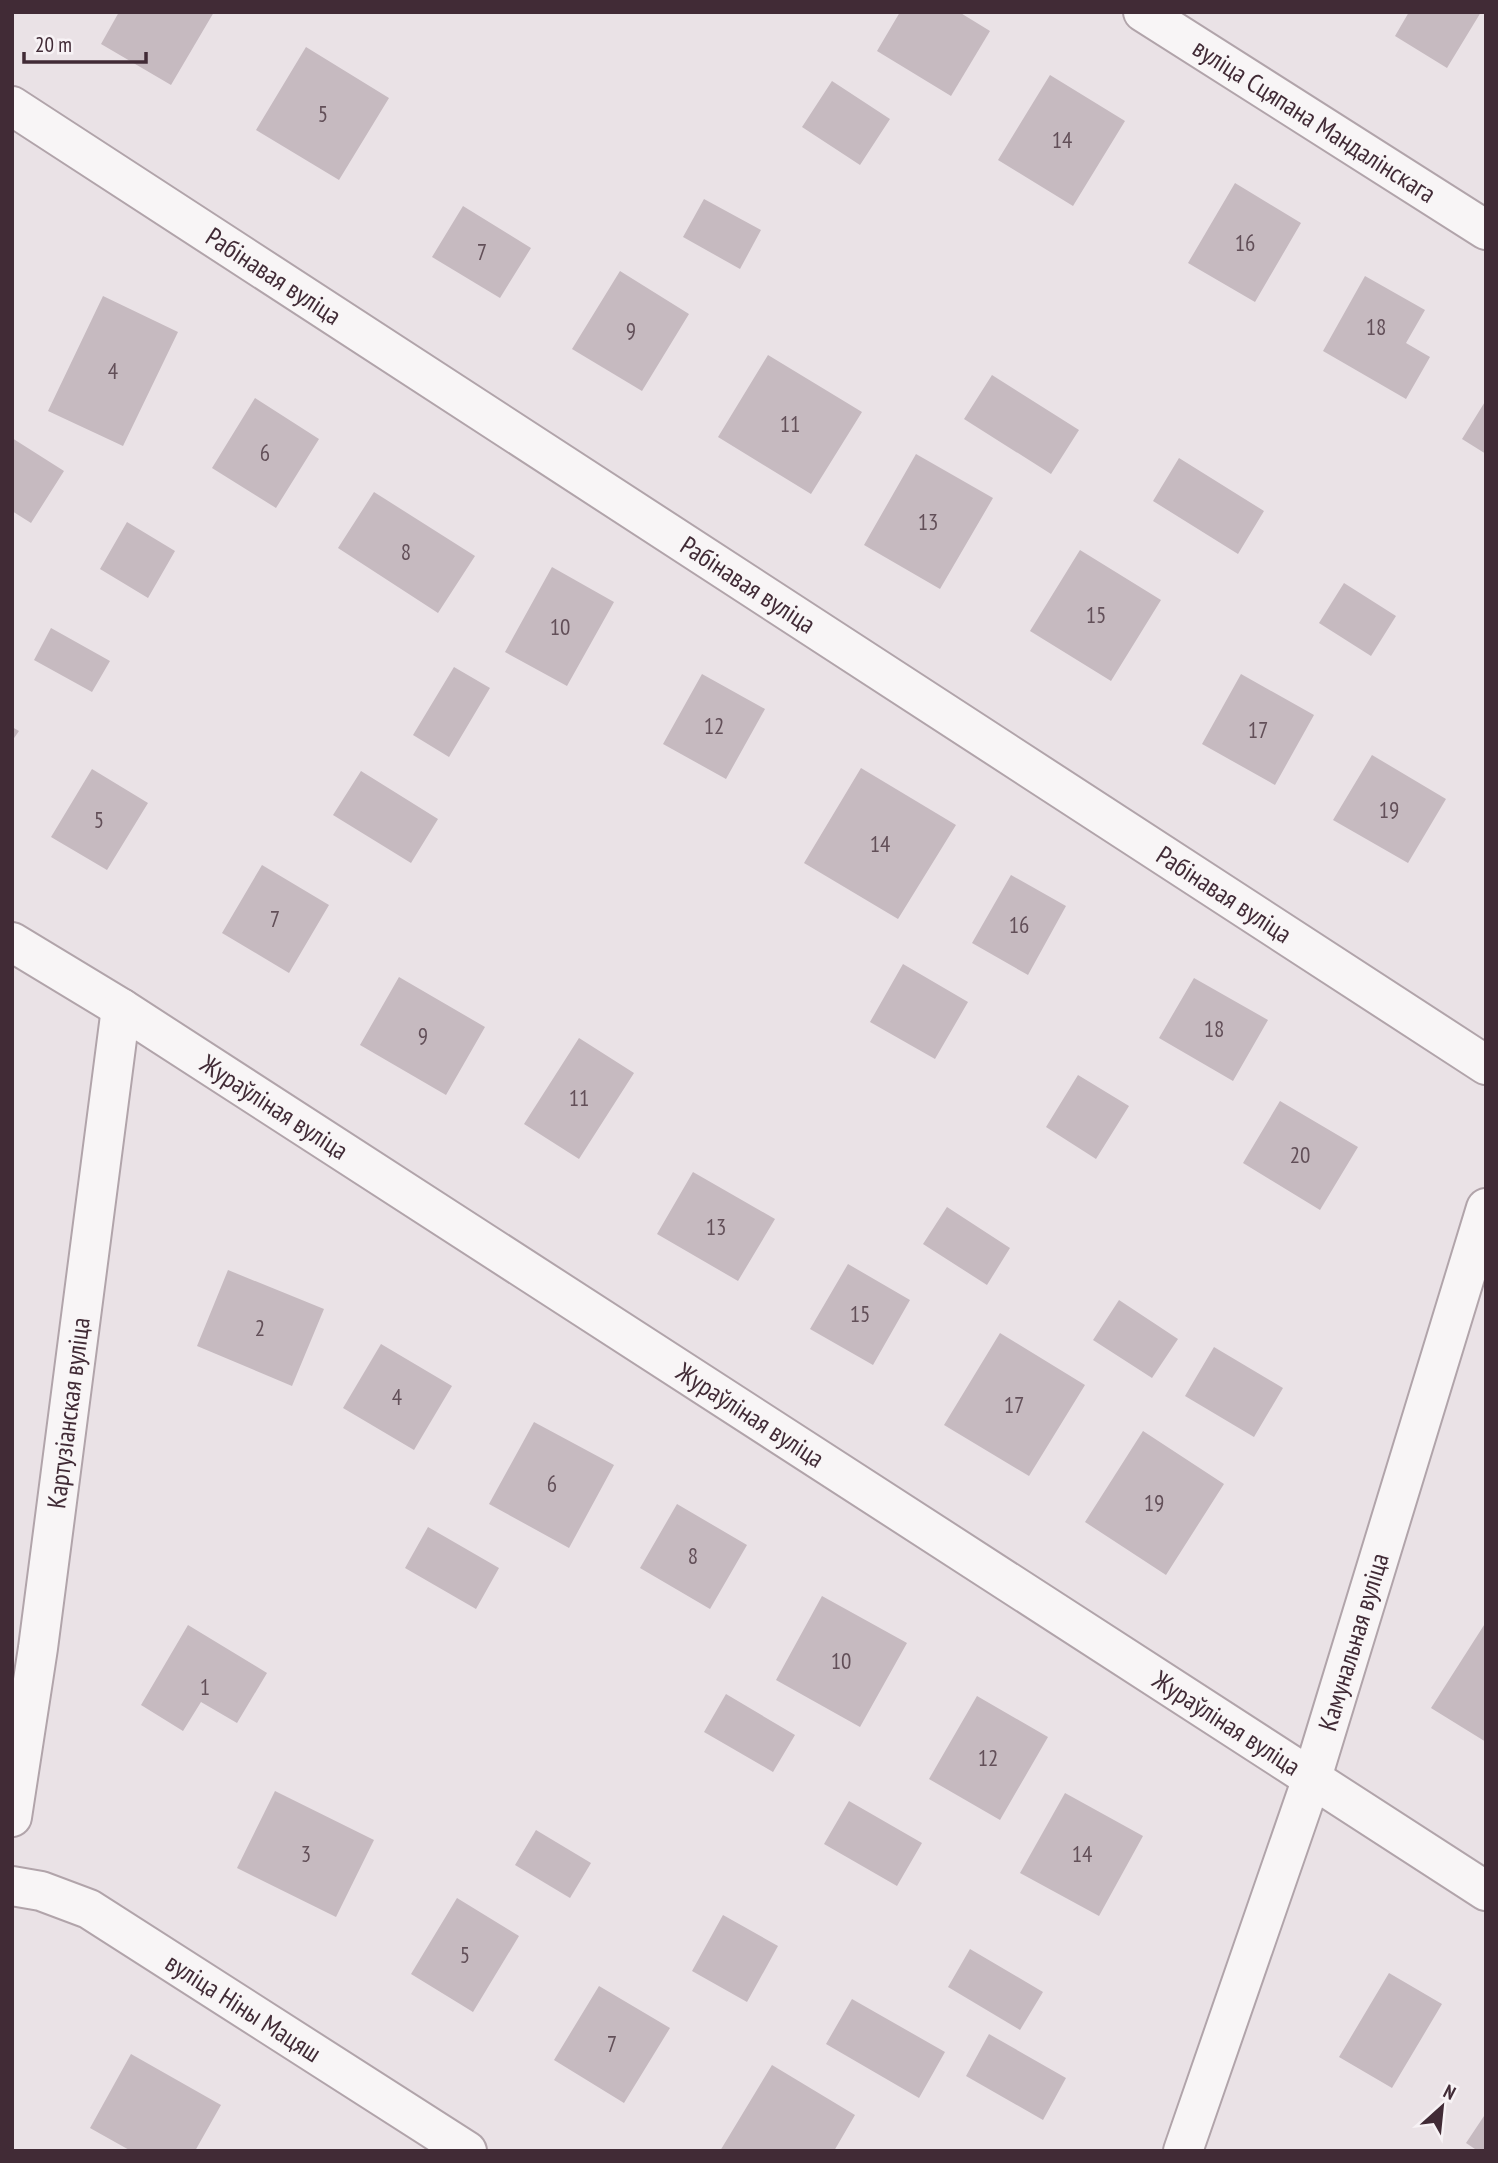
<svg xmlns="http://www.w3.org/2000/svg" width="1498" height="2163" font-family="'PT Sans Narrow',sans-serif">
  <rect width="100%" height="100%" fill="#eae2e6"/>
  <path fill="#c6bac0" d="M 119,12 L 214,12 L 171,85 L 101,44 Z
    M 900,12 L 959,12 L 990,31 L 951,96 L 877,51 Z
    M 1409,12 L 1481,12 L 1447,68 L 1395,36 Z
    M 306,47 L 389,98 L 339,180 L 256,130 Z
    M 1050,75 L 1125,121 L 1073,206 L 998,160 Z
    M 832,81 L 890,119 L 860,165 L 802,127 Z
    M 1235,183 L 1301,223 L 1255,302 L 1188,263 Z
    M 704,199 L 761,230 L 740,269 L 683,237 Z
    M 463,206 L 531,248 L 500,298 L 432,257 Z
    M 620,271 L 689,314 L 642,391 L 572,349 Z
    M 1365,276 L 1425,310 L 1406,343 L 1430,357 L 1406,399 L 1323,351 Z
    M 103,296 L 178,332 L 123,446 L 48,411 Z
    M 768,355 L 862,412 L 811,494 L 718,437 Z
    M 992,375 L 1079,430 L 1051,474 L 964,419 Z
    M 255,398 L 319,439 L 276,508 L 212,468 Z
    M 1486,400 L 1486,454 L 1462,439 Z
    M 12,438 L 64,471 L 31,523 L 12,511 Z
    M 916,454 L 993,498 L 940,589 L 864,545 Z
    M 1179,458 L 1264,511 L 1238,554 L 1153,501 Z
    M 374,492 L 475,556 L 438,613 L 338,548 Z
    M 127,522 L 175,551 L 148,598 L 100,569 Z
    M 1080,550 L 1161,600 L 1111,681 L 1030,631 Z
    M 552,567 L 614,602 L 567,686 L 505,652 Z
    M 1344,583 L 1396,616 L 1371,656 L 1319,623 Z
    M 51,628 L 110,661 L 92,692 L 34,660 Z
    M 454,667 L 490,688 L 449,757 L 413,735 Z
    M 702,674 L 765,709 L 726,779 L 663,744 Z
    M 1241,674 L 1314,715 L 1275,785 L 1202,744 Z
    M 12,727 L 19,731 L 12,741 Z
    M 1372,755 L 1446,799 L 1408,863 L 1333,820 Z
    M 861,768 L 956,825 L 898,919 L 804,863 Z
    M 92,769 L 148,803 L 107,870 L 51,837 Z
    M 361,771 L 438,819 L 411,863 L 333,815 Z
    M 262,865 L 329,905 L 289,973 L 222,933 Z
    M 1011,875 L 1066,906 L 1028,975 L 972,943 Z
    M 903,964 L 968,1002 L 935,1059 L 870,1022 Z
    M 399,977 L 485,1027 L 446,1095 L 360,1045 Z
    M 1194,978 L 1268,1020 L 1233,1081 L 1159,1038 Z
    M 579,1038 L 634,1073 L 579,1159 L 524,1124 Z
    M 1078,1075 L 1129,1106 L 1096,1159 L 1046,1127 Z
    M 1280,1101 L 1358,1147 L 1320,1210 L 1243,1163 Z
    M 693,1172 L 775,1219 L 738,1281 L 657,1234 Z
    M 947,1207 L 1010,1248 L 987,1285 L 923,1244 Z
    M 848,1264 L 910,1300 L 873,1365 L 810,1329 Z
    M 228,1270 L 324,1309 L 292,1386 L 197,1346 Z
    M 1119,1300 L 1178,1339 L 1152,1378 L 1093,1340 Z
    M 1000,1333 L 1085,1385 L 1029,1476 L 944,1425 Z
    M 381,1344 L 452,1386 L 414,1450 L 343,1408 Z
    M 1214,1347 L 1283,1388 L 1254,1437 L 1185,1396 Z
    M 534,1422 L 614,1465 L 569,1548 L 489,1504 Z
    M 1143,1431 L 1224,1484 L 1166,1575 L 1085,1522 Z
    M 677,1504 L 747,1545 L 710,1609 L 640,1568 Z
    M 428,1527 L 499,1568 L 476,1609 L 405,1568 Z
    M 822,1596 L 907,1643 L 860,1727 L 776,1680 Z
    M 1486,1622 L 1486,1742 L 1431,1708 Z
    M 188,1625 L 267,1673 L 237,1723 L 201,1702 L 183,1731 L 141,1705 Z
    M 726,1694 L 795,1735 L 773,1772 L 704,1732 Z
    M 977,1696 L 1048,1737 L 1000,1820 L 929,1779 Z
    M 275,1791 L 374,1840 L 336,1917 L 237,1868 Z
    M 1065,1793 L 1143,1836 L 1099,1916 L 1020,1873 Z
    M 849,1801 L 922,1843 L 897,1886 L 824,1844 Z
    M 536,1830 L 591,1863 L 570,1898 L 515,1865 Z
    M 457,1898 L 519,1936 L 473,2012 L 411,1974 Z
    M 723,1915 L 778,1946 L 747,2002 L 692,1971 Z
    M 970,1949 L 1043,1992 L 1020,2030 L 948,1987 Z
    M 1389,1973 L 1442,2004 L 1392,2088 L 1339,2057 Z
    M 599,1986 L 670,2028 L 624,2103 L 554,2060 Z
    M 852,1999 L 945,2052 L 919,2098 L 826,2044 Z
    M 989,2034 L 1066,2078 L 1043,2120 L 966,2076 Z
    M 131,2054 L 221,2105 L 195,2151 L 131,2151 L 90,2128 Z
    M 772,2065 L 855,2115 L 834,2151 L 720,2151 Z
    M 1486,2113 L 1486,2151 L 1478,2151 L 1466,2143 Z"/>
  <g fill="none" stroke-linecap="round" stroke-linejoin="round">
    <g stroke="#b1a4aa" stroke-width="42">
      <g id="minor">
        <path id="s1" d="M 1143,12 L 1486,230"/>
        <path id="s2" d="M 12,106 L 1486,1065"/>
        <path id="s3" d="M 12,942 L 121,1008 L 1486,1891"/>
        <path id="s4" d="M 12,1817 L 38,1648 L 121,1008"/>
        <path id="s5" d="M 12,1886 L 41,1891 L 89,1909 L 467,2151"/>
        <path id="s6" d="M 1183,2151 L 1311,1781 L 1486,1208"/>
      </g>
    </g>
    <use href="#minor" stroke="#f8f5f6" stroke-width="38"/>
  </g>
  <g text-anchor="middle" stroke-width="7" stroke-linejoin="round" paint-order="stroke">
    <g font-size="23" fill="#624f58">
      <text x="323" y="122">5</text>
      <text x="1062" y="148">14</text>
      <text x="1245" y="251">16</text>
      <text x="482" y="260">7</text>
      <text x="1376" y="335">18</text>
      <text x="631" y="339">9</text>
      <text x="113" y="379">4</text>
      <text x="790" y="432">11</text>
      <text x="265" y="461">6</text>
      <text x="928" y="530">13</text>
      <text x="406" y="560">8</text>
      <text x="1096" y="623">15</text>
      <text x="560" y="635">10</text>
      <text x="714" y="734">12</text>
      <text x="1258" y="738">17</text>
      <text x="1389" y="818">19</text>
      <text x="99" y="828">5</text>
      <text x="880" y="852">14</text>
      <text x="275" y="927">7</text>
      <text x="1019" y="933">16</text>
      <text x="1214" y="1037">18</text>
      <text x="423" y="1044">9</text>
      <text x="579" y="1106">11</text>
      <text x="1300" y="1163">20</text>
      <text x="716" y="1235">13</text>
      <text x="860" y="1322">15</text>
      <text x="260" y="1336">2</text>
      <text x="397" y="1405">4</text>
      <text x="1014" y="1413">17</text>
      <text x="552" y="1492">6</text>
      <text x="1154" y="1511">19</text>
      <text x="693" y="1564">8</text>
      <text x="841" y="1669">10</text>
      <text x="205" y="1695">1</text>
      <text x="988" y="1766">12</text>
      <text x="306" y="1862">3</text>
      <text x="1082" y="1862">14</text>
      <text x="465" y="1963">5</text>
      <text x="612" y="2052">7</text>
    </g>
    <g font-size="26" fill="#412b36" stroke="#f7f2f5">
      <text dy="9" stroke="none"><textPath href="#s1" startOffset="203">вуліца Сцяпана Мандалінскага</textPath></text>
      <text dy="9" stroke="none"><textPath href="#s2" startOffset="312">Рабінавая вуліца</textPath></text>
      <text dy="9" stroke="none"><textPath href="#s2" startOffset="878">Рабінавая вуліца</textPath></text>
      <text dy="9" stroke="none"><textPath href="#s2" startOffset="1446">Рабінавая вуліца</textPath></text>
      <text dy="9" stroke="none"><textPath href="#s3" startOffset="310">Жураўліная вуліца</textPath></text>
      <text dy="9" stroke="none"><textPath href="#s4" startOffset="408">Картузіанская вуліца</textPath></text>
      <text dy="9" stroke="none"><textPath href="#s3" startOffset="877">Жураўліная вуліца</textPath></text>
      <text dy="9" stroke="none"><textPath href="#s6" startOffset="537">Камунальная вуліца</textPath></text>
      <text dy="9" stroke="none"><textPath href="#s3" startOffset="1444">Жураўліная вуліца</textPath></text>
      <text dy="9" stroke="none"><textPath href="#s5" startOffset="264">вуліца Ніны Мацяш</textPath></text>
    </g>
  </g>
  <rect width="1498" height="2163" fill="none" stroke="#412b36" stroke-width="28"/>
  <g transform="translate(1442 2107) rotate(27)" stroke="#f7f2f5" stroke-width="5" paint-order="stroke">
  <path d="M0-5L12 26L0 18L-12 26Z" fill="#412b36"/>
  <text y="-10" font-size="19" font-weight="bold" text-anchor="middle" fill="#412b36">N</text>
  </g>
  <path d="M24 52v10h122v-10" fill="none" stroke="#412b36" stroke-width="3.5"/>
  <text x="35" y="52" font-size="21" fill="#412b36" stroke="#f7f2f5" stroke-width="5" paint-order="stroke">20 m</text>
</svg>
